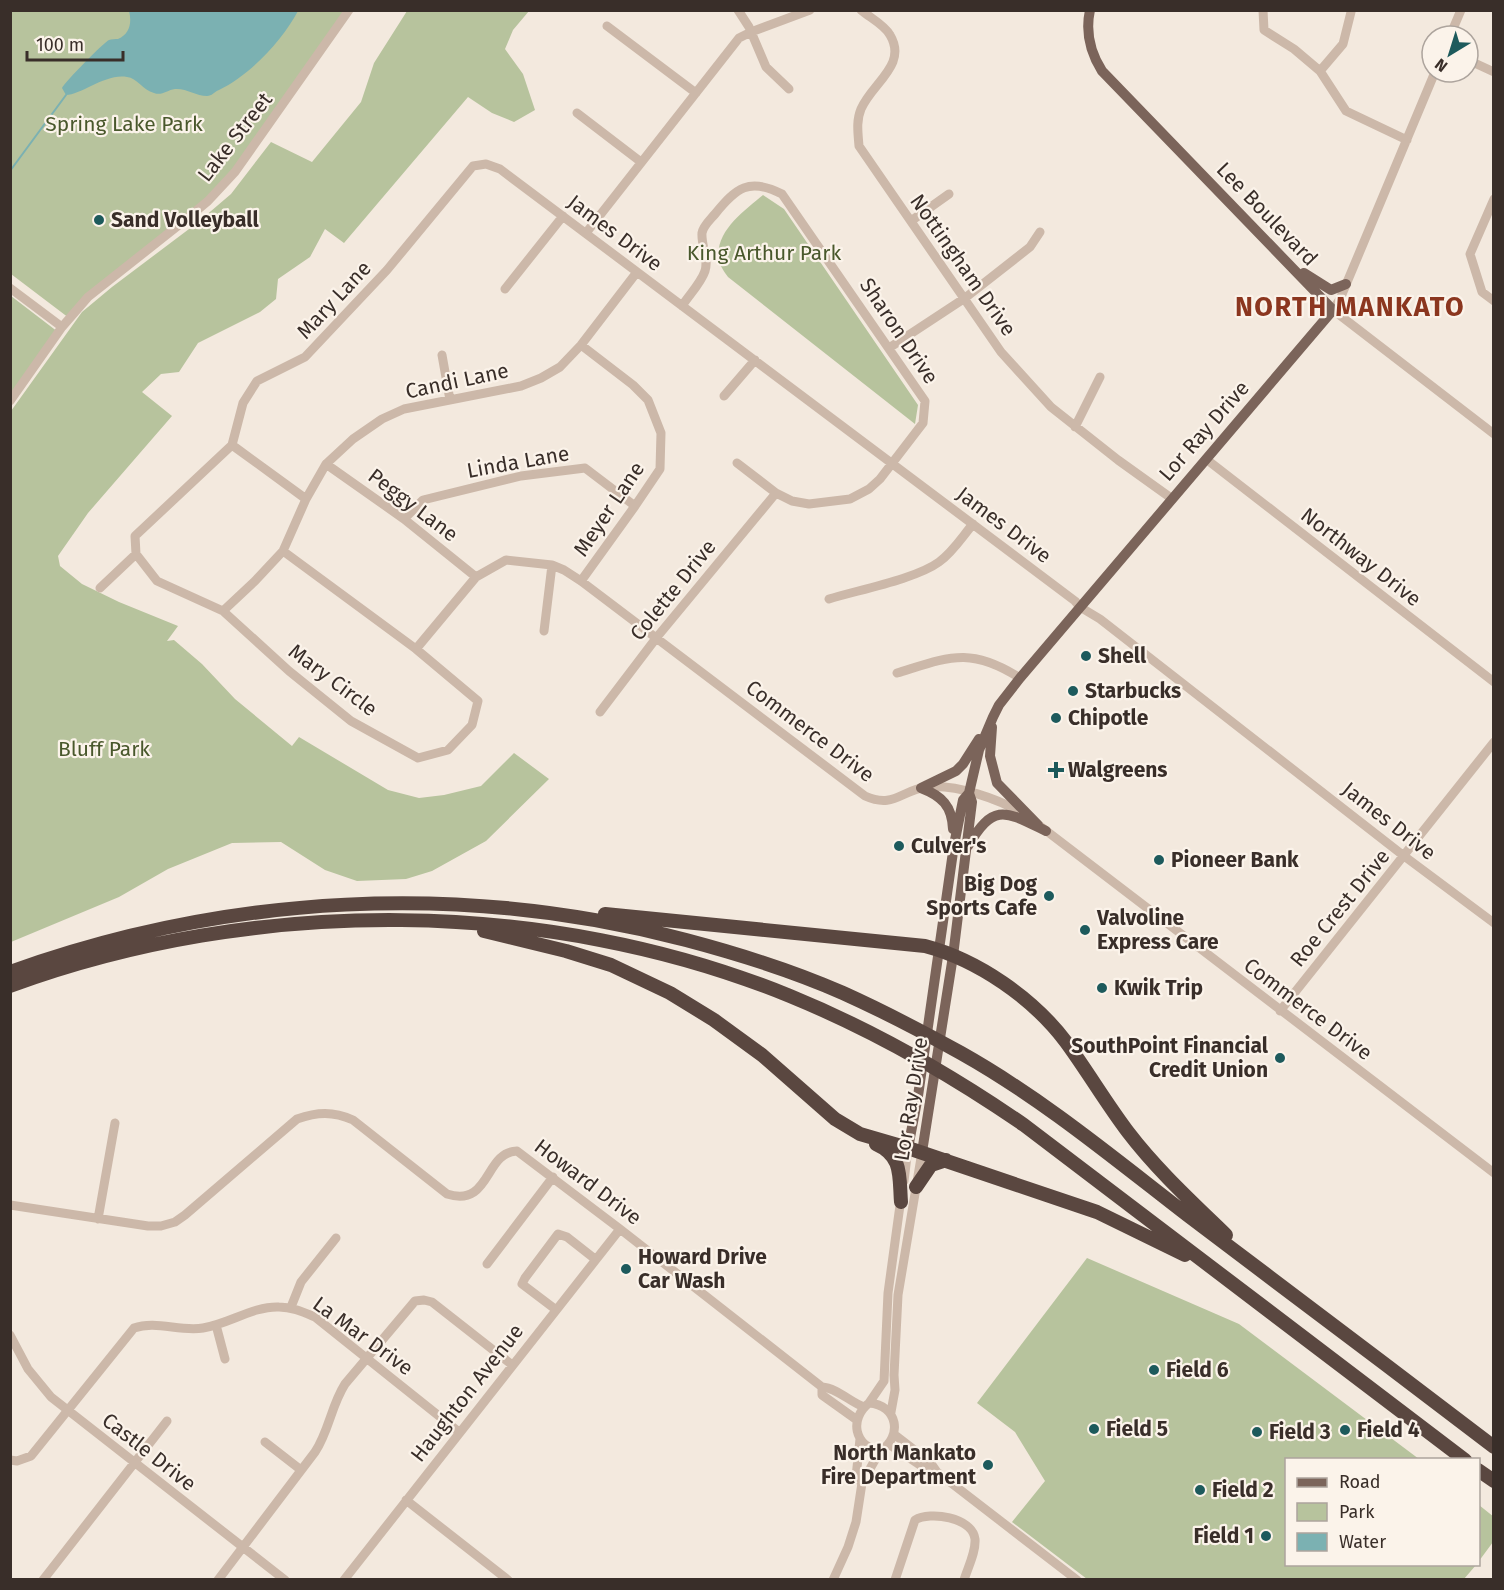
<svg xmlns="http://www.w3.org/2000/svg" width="1504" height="1590" font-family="'Fira Sans',sans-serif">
  <rect width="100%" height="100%" fill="#f3e9de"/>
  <path fill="#b7c39d" d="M 10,11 L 349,11 L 227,181 L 69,318 L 11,274 Z
    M 407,11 L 529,11 L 513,30 L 505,49 L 523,74 L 535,110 L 514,122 L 492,113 L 468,97 L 344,243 L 325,229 L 310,257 L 278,279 L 276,299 L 260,312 L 198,343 L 179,372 L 161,374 L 142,392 L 172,416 L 88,513 L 58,556 L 60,566 L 82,584 L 119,602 L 178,626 L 167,641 L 174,640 L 202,664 L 235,699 L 292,746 L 299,737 L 388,790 L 419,798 L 444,795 L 481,786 L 514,753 L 549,779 L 486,841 L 432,871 L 406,879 L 357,881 L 325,870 L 281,842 L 232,843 L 168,869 L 119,897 L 11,942 L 11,411 L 82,312 L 112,287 L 197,223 L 231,194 L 271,142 L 312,162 L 361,102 L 374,63 Z
    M 763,195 L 784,209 L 918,405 L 915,424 L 728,277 C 725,273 720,266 719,260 C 714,232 744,211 763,195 Z
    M 11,296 L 58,332 L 11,401 Z
    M 1087,1258 L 1239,1324 L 1419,1459 L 1286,1460 L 1286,1564 L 1476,1565 L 1464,1579 L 1087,1579 L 1012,1522 L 1045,1481 L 1015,1432 L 977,1403 Z
    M 1479,1505 L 1494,1517 L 1493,1542 L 1479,1561 Z"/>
  <path fill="#7bb1b2" d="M 129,11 L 129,10 L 298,11 C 282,41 250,75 219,90 C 214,92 212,96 207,96 C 196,96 186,88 175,89 C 167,90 162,96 154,93 C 143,90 137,78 127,77 C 106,73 81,95 66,95 L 62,88 C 65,82 104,42 109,40 C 111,39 116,39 118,39 C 130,34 132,22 129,11 Z"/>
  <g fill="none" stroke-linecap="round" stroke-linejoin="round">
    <path stroke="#7bb1b2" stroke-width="2" d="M 10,171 L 66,95"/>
    <path stroke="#ccb8a9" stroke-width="9" d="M 738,10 L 749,27 L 766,67 L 789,89
      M 861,10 C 869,17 885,25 890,35 C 908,65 872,83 861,109 C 856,121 858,133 859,146 L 1001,352 L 1051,407 L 1118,460 L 1171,498
      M 1263,10 L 1264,30 L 1294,49 L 1320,71 L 1346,111 L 1407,140
      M 607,26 L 696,93
      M 1450,36 L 1461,10
      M 1468,60 L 1494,72
      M 1320,71 L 1343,44 L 1351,12
      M 1435,72 L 1340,299 L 1333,310 L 1494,434
      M 577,113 L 641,162
      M 1494,199 L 1470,254 L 1482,292 L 1494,301
      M 911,221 L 949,194
      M 586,233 L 739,38 L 751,32 L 810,10
      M 10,288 L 62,327
      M 505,289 L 563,216
      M 682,306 C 689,295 701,283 705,271 C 709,258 701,246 702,233 C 703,226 710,220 715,214 C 736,188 749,177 782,194 L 925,401 L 923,423 L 880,479 L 869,489 L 850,499 L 809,504 L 792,501 L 776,493 L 737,463
      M 889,348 L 965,298 L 1030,247 L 1040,232
      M 442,355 L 450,400
      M 724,396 L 755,360
      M 10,401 L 62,327 L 88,297 L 184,221 L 208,201 L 235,172 L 349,10
      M 1075,427 L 1100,377
      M 232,445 L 306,499
      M 1206,459 L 1494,682
      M 326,464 L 404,519 L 476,577
      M 404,519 L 423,500 L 521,476 L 585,468 L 635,506
      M 136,554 L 157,581 L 223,611 L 289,671 L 351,721 L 418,758 L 448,750 L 472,725 L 478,701 L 416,649 L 283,551
      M 581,581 L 635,506 L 660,469 L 661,433 L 648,400 L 633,385 L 581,345
      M 100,588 L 136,554 L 135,536 L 232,445 L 243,403 L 257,381 L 305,357 L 387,270 L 473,166 L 486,164 L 500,169 L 1075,601 L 1080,607 L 1100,619 L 1404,856 L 1494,923
      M 829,599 C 858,590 916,579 939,562 C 953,552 962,537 973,524
      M 223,611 L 255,581 L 283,551 L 306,499 L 326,464 L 353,439 L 382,419 L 404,409 L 521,386 L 541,378 L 560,367 L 581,345 L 637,272
      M 544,631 L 552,565
      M 416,649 L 476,577 L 506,560 L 552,565 L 564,570 L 581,581 L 865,796 C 894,809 901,790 927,787 C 955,784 1001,799 1024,815
      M 897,673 C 949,657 970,646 1020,678
      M 600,712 L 657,637 L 776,493
      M 1040,826 L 1494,1173
      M 1280,1011 L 1494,742
      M 904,1181 L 908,1148
      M 10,1205 L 148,1226 L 161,1226 L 175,1222 L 185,1215 L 297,1119 C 317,1112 333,1111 353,1120 L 447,1194 C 491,1208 484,1152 517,1151 L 620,1229 L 822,1387 C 837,1388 850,1402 864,1407
      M 98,1219 L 115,1123
      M 487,1264 L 553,1177
      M 291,1307 L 301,1282 L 336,1238
      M 555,1309 L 522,1284 L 525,1278 L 558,1234 L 567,1237 L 595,1259
      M 216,1325 L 225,1359
      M 10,1335 L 28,1369 L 51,1397 L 285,1580
      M 822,1387 L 822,1395 L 857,1420
      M 869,1403 L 884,1381 L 888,1293 L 901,1198
      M 869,1403 C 898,1405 903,1437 880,1451 C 854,1446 849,1419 869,1403 Z
      M 891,1412 L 895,1390 L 894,1375 L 898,1295 L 922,1152
      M 895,1435 L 930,1462 L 937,1472 L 1077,1580
      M 860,1439 L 856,1477 L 862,1483
      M 265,1442 L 301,1470
      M 890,1445 L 926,1469 L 934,1468
      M 10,1460 L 17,1461 L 31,1456 L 134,1328 C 156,1320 180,1332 203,1328 C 229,1324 253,1306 279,1307 C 292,1307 303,1312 315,1317 L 459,1432
      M 406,1500 L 508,1580
      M 43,1580 L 167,1421
      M 218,1580 L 315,1452 C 329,1431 331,1406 345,1384 L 415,1301 L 424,1300 L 432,1302 L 511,1364
      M 344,1580 L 620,1229
      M 833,1580 L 848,1547 L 856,1522 L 862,1483 L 880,1451
      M 895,1580 L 915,1520 C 930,1511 972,1517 975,1539 C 976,1552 968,1567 964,1580"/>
    <path stroke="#7b645a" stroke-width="10" d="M 1304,273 L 1331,290 L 1346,284
      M 992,727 L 990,756 L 997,783 L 1038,825
      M 921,788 L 956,771 L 963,764 L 979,739
      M 921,788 C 942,796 952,806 953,829
      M 968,846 C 994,802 1005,811 1046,831
      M 908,1148 L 918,1096 L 954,845 L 963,800 L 969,793 L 979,750 L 993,717 L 999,705 L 1020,678 L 1333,310 L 1102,71 C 1090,52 1085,33 1090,10
      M 922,1152 L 953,956 L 972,802 L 969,793"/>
    <path stroke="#5a4740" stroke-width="14" d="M 605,914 L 925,946 C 978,960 1033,998 1066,1042 C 1088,1072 1106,1103 1128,1132 C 1157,1170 1192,1202 1226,1235
      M 484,931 L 566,951 L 611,965 L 670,993 L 714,1020 L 762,1055 L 835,1119 L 860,1134 L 908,1148 L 1097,1212 L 1185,1255
      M 10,972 C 227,894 463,881 686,940 C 739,954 793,971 843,993 C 883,1011 923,1032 961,1053 C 1043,1099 1116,1160 1190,1217 C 1291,1293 1393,1370 1494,1447
      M 10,986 C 255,896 548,897 790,996 C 873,1030 950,1074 1024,1125 L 1465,1460
      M 876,1144 C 903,1156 899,1176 901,1202
      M 916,1187 L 931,1165 L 946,1160
      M 1478,1470 L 1494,1481"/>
  </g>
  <g fill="#1d5a5c" stroke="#fbf3ea" stroke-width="2">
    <circle cx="99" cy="220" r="6"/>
    <circle cx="1086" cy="656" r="6"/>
    <circle cx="1073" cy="691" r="6"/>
    <circle cx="1056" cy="718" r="6"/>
    <path d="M1053 761h6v6h6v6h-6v6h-6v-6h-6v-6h6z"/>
    <circle cx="899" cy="846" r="6"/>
    <circle cx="1159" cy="860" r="6"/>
    <circle cx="1049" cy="896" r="6"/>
    <circle cx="1085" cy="930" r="6"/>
    <circle cx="1102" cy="988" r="6"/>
    <circle cx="1280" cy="1058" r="6"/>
    <circle cx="626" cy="1269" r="6"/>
    <circle cx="1154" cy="1370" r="6"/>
    <circle cx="1094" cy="1429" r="6"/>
    <circle cx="1345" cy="1430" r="6"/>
    <circle cx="1257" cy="1432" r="6"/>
    <circle cx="988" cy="1465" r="6"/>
    <circle cx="1200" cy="1490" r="6"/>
    <circle cx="1266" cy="1536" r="6"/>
  </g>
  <g text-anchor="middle" stroke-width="4.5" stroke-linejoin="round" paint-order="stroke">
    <g font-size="21" fill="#49582c" stroke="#fbf3ea">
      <text x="124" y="131">Spring Lake Park</text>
      <text x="764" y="260">King Arthur Park</text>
      <text x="104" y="756">Bluff Park</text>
    </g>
    <g font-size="21" fill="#392e29" stroke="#fbf3ea">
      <text transform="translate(235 137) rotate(-52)" y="7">Lake Street</text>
      <text transform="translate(1267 214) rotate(46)" y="7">Lee Boulevard</text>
      <text transform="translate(615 233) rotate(37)" y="7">James Drive</text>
      <text transform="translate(963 265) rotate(55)" y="7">Nottingham Drive</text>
      <text transform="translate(334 300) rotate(-47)" y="7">Mary Lane</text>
      <text transform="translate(899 331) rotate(56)" y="7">Sharon Drive</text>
      <text transform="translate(457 381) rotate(-12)" y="7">Candi Lane</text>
      <text transform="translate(1204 431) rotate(-49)" y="7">Lor Ray Drive</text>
      <text transform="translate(518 462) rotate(-10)" y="7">Linda Lane</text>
      <text transform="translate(413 505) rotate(37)" y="7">Peggy Lane</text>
      <text transform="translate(609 509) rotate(-56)" y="7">Meyer Lane</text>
      <text transform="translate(1004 525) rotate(37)" y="7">James Drive</text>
      <text transform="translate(1361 557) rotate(38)" y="7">Northway Drive</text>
      <text transform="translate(673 590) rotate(-51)" y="7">Colette Drive</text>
      <text transform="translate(333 680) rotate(37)" y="7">Mary Circle</text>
      <text transform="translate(810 731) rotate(37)" y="7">Commerce Drive</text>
      <text transform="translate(1389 821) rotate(38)" y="7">James Drive</text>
      <text transform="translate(1340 908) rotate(-51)" y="7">Roe Crest Drive</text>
      <text transform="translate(1308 1009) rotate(37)" y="7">Commerce Drive</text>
      <text transform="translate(911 1099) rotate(-81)" y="7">Lor Ray Drive</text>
      <text transform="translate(588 1182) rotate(37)" y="7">Howard Drive</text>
      <text transform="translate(363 1336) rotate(36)" y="7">La Mar Drive</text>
      <text transform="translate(467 1393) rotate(-52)" y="7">Haughton Avenue</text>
      <text transform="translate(149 1452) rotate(38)" y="7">Castle Drive</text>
    </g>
    <g font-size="21" font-weight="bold" fill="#392e29" stroke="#fbf3ea" text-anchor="start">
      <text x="111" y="227">Sand Volleyball</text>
      <text x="1098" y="663">Shell</text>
      <text x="1085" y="698">Starbucks</text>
      <text x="1068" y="725">Chipotle</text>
      <text x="1068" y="777">Walgreens</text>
      <text x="911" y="853">Culver's</text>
      <text x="1171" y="867">Pioneer Bank</text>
      <text x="1037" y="891" text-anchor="end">Big Dog<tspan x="1037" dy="24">Sports Cafe</tspan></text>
      <text x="1097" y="925">Valvoline<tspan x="1097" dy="24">Express Care</tspan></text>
      <text x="1114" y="995">Kwik Trip</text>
      <text x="1268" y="1053" text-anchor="end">SouthPoint Financial<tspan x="1268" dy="24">Credit Union</tspan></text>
      <text x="638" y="1264">Howard Drive<tspan x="638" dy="24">Car Wash</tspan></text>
      <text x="1166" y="1377">Field 6</text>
      <text x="1106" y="1436">Field 5</text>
      <text x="1357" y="1437">Field 4</text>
      <text x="1269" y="1439">Field 3</text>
      <text x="976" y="1460" text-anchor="end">North Mankato<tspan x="976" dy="24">Fire Department</tspan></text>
      <text x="1212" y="1497">Field 2</text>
      <text x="1254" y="1543" text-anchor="end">Field 1</text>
    </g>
    <g font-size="27" font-weight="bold" letter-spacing="1.5" fill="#8b361f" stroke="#fbf3ea">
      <text x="1350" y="316">NORTH MANKATO</text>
    </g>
  </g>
  <rect width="1504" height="1590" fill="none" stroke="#392e29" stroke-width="24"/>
  <rect x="1285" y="1458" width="195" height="108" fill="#fbf3ea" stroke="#ada49d" stroke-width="1.5"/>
  <rect x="1297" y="1478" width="30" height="9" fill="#7b645a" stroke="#ada49d" stroke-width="1.5"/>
  <text x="1339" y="1488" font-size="18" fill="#392e29">Road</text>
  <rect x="1297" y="1503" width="30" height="18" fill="#b7c39d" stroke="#ada49d" stroke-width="1.5"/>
  <text x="1339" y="1518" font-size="18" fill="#392e29">Park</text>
  <rect x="1297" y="1533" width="30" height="18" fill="#7bb1b2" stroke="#ada49d" stroke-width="1.5"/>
  <text x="1339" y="1548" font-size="18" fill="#392e29">Water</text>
  <g transform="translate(1450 54) rotate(218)"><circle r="28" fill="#fbf3ea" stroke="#ada49d" stroke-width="1.5"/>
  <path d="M0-4.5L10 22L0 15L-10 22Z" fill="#1d5a5c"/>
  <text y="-9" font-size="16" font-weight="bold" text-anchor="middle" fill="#392e29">N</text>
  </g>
  <path d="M27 51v9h96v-9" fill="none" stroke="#392e29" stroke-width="3"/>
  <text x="36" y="51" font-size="18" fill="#392e29" stroke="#fbf3ea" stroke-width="4.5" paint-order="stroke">100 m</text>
</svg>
